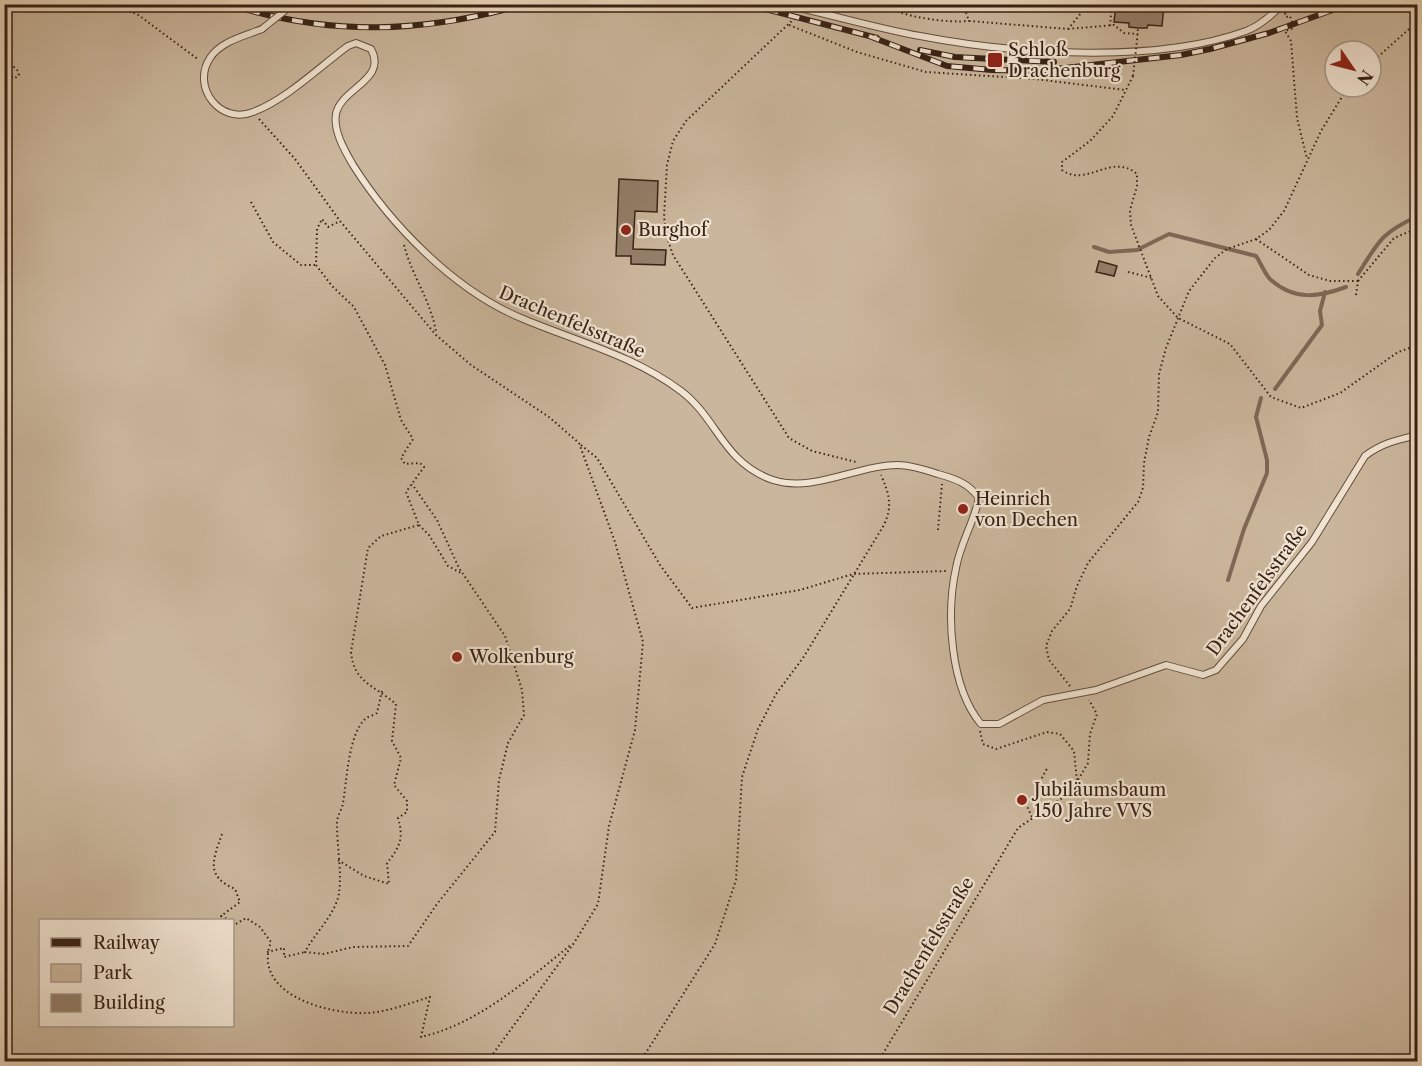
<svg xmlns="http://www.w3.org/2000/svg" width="1422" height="1066" font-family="'Libre Caslon Text',serif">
  <rect width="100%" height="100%" fill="#e8d4b8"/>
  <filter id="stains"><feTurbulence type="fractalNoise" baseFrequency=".00333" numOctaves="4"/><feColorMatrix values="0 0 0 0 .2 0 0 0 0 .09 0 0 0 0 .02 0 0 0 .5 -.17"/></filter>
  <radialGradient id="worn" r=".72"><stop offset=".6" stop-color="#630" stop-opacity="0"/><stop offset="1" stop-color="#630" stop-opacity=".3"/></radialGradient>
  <path fill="#cab69c" stroke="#806c59" stroke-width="1.5" fill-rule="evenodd" d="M 5,5 L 1417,5 L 1417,1061 L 5,1062 ZM 1335,51 L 1371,51 L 1371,87 L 1335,87 ZM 40,920 L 232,920 L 232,1026 L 40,1026 Z"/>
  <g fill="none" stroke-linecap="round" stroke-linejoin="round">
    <path stroke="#7d6856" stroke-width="4" d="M 1094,247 L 1109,252 L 1137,250 L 1169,234 L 1256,256 C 1261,263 1265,275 1271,280 C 1295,301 1319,297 1346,287
      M 1358,274 C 1379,241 1381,233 1418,216
      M 1275,389 L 1322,325 L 1320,311 L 1325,292
      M 1228,580 L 1244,529 L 1267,473 L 1267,460 L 1256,417 L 1261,398"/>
  </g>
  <path fill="#937f6a" stroke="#372216" stroke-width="1.5" d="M 1116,4 L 1164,4 L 1162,26 L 1148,25 L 1147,28 L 1138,28 L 1129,27 L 1129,23 L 1114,22 Z
    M 619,179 L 658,181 L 657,212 L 635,211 L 633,249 L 666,250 L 665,265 L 631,264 L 631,256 L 616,256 Z
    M 1099,261 L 1117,266 L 1114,276 L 1096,272 Z"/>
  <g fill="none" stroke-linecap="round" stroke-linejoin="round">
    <g stroke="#634e3e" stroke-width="8">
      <path id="service" d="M 804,9 C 843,18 881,29 920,36 C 1013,54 1156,64 1246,31 C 1260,26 1272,15 1283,4
        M 262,29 C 245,36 221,41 210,58 C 191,87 220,125 253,112 C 287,99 318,68 348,46 L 356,43 L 371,49 C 388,80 341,88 336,114 C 333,131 345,151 353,165 C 391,225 454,290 521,318 C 575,341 633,355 681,391 C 718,419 723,463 773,480 C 814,493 857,465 898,465 C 911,465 925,470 938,474 C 956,479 968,483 979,498 C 974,522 960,544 956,568 C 946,614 950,687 981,724 L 999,724 L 1043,700 L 1096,690 L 1166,665 L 1203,675 L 1216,670 L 1243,639 L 1261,606 L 1312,542 L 1365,456 C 1382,443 1397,440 1418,435"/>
    </g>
    <path stroke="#372216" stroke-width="2" stroke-dasharray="1.5 3" stroke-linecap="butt" d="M 108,4 L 137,14 L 199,60
      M 788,4 L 796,7
      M 886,4 C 899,18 951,23 969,21
      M 963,4 L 969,21 L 1068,29 L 1082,12 L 1083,4
      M 1285,13 L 1286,17 L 1290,16 L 1294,28 L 1285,31 L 1291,41 L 1297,118 L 1307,159
      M 798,15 L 686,121 L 673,141 L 667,165 L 664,217 L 667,237 L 673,255 L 789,438 L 812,451 L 856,462
      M 789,25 L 857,52 L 926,72 L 1035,79 L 1125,90
      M 1110,26 L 1112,4
      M 1068,29 L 1114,25 L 1124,33 L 1138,34
      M 1137,40 L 1138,28
      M 4,57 L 18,71 L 19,75 L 15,78 L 4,74
      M 1371,63 L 1418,21
      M 1133,76 L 1113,116 L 1090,141 L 1062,162 L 1062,170 C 1087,188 1111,152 1137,174 L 1137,186 L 1130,210 L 1131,225 L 1158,296 L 1178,318 L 1230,344 L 1271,397 L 1301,408 L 1340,393 L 1398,352 L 1418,345
      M 1017,78 L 1019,57
      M 259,119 L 295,159 L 340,221 L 436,335 L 471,365 L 549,417 L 579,443 L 615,542 L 643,642 L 635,730 L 609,826 L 598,904 L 574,943 L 487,1062
      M 251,202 L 273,242 L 301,265 L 316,265
      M 1256,239 L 1309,275 L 1330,281 L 1358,281
      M 404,245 C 412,276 431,301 436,332
      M 1128,272 L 1152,278
      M 1358,281 L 1394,238 L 1418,228
      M 1356,295 L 1358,281
      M 581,445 L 597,458 L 660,565 L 692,608 L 800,590 L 853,574 L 946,571
      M 419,525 L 429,535 L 448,566 L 461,573
      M 938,530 L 942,484
      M 1070,686 L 1049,660 L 1046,646 L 1052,631 L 1070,609 L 1077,586 L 1088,563 L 1138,502 L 1143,488 L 1144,463 L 1149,437 L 1158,412 L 1159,374 L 1166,348 L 1189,291 L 1215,258 L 1227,249 L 1256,239 L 1269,230 L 1284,211 L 1321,131 L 1348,87
      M 382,691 L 377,713 C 374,715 367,717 365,719 C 348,736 347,780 343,803 C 342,810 336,817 337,825 C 337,846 342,873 339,893 C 336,914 314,934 305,952 L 324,954 L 353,947 L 408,946 L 437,904 L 495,832 L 499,780 L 508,743 L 524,715 L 522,690 L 505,636 L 459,568 L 437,520 L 412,484
      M 980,731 L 983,744 L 996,749 L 1047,732 L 1060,734 L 1074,751 L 1077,781
      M 1022,795 L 1032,817
      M 1038,813 C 1032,796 1039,782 1048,767
      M 222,834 C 213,860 205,876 235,889 L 240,902 L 221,916 L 229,920
      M 338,860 L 364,876 L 389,884 L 387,863 C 400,847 404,838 398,818 L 407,812 L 407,801 L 394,785 L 401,758 L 392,741 L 396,704 C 374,685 354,683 351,652 L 368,548 L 381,536 L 419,525 L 406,492 L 424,467 L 420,463 L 405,464 L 401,458 L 413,439 L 401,420 L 385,365 L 354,307 L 332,286 L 316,265 L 317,229 L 322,219 L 328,227 L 340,221
      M 232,922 L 236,924 L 246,918 L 260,927 L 271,942 C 251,994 329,1015 367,1013 C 388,1012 410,1003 430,997 L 421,1037 C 478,1024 527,980 572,944
      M 267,952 L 284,948 L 284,957 L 305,952
      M 640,1062 L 715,944 L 736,880 L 742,777 L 758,729 L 776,694 L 803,658 L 884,525 C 893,505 889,494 881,475
      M 878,1062 L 1018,828 L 1071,792 L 1088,763 L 1090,734 L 1097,714 L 1089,700"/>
    <use href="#service" stroke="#f0e3d1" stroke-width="6"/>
    <g stroke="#372216" stroke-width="6">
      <path id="rail" d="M 228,4 C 331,37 423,33 526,4
        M 746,4 L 877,38
        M 869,36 L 947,66 L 992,70 L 1038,71 L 1181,55 L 1210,49 L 1269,33 L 1349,4
        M 920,50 L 955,57 L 1054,62"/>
    </g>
    <use href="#rail" stroke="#f0e3d1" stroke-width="4" stroke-dasharray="11" stroke-linecap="butt"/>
    <g stroke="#634e3e" stroke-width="8" stroke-linecap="butt">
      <path id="service-bridge" d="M 262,29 L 293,4"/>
    </g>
    <path stroke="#372216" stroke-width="2" stroke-dasharray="1.5 3" stroke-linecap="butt" d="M 1133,76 L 1137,40"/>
    <use href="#service-bridge" stroke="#f0e3d1" stroke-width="6"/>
  </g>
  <g fill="#8f2418" stroke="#f0e3d1" stroke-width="2">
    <rect x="987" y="52" width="16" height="16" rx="3"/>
    <circle cx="626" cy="230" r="6"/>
    <circle cx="963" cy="509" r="6"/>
    <circle cx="457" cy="657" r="6"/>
    <circle cx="1022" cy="800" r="6"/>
  </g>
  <g text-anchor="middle" stroke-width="4.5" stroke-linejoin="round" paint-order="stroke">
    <g font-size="18" fill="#372216" stroke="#f0e3d1" text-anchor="start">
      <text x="1008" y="56">Schloß<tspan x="1008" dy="21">Drachenburg</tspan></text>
      <text x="638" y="236">Burghof</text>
      <text x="975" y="505">Heinrich<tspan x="975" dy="21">von Dechen</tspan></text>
      <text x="469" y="663">Wolkenburg</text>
      <text x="1034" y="796">Jubiläumsbaum<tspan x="1034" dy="21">150 Jahre VVS</tspan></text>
    </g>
    <g font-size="18" fill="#372216" stroke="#f0e3d1">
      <text transform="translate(572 322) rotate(23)" y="6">Drachenfelsstraße</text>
      <text transform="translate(1257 590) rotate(-54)" y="6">Drachenfelsstraße</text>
      <text transform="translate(929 946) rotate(-59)" y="6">Drachenfelsstraße</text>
    </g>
  </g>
  <rect width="1422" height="1066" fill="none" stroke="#e8d4b8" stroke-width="24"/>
  <rect x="6" y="6" width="1410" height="1054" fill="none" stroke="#372216" stroke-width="3"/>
  <rect x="12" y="12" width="1398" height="1042" fill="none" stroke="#372216" stroke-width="1.5"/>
  <rect x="39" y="919" width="195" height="108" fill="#f0e3d1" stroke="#a69686" stroke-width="1.5"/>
  <rect x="51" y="938" width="30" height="9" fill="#372216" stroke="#a69686" stroke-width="1.5"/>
  <text x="93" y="949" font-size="18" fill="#372216">Railway</text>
  <rect x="51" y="964" width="30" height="18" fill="#cab69c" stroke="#a69686" stroke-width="1.5"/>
  <text x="93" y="979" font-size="18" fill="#372216">Park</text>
  <rect x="51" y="994" width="30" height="18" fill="#937f6a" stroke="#a69686" stroke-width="1.5"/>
  <text x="93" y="1009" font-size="18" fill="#372216">Building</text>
  <g transform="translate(1353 69) rotate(125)"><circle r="28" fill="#f0e3d1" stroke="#a69686" stroke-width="1.5"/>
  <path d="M0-4.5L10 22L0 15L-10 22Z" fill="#8f2418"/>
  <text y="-9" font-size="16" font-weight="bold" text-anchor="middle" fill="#372216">N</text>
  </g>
  <rect width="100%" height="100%" filter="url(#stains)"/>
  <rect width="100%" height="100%" fill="url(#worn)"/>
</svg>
